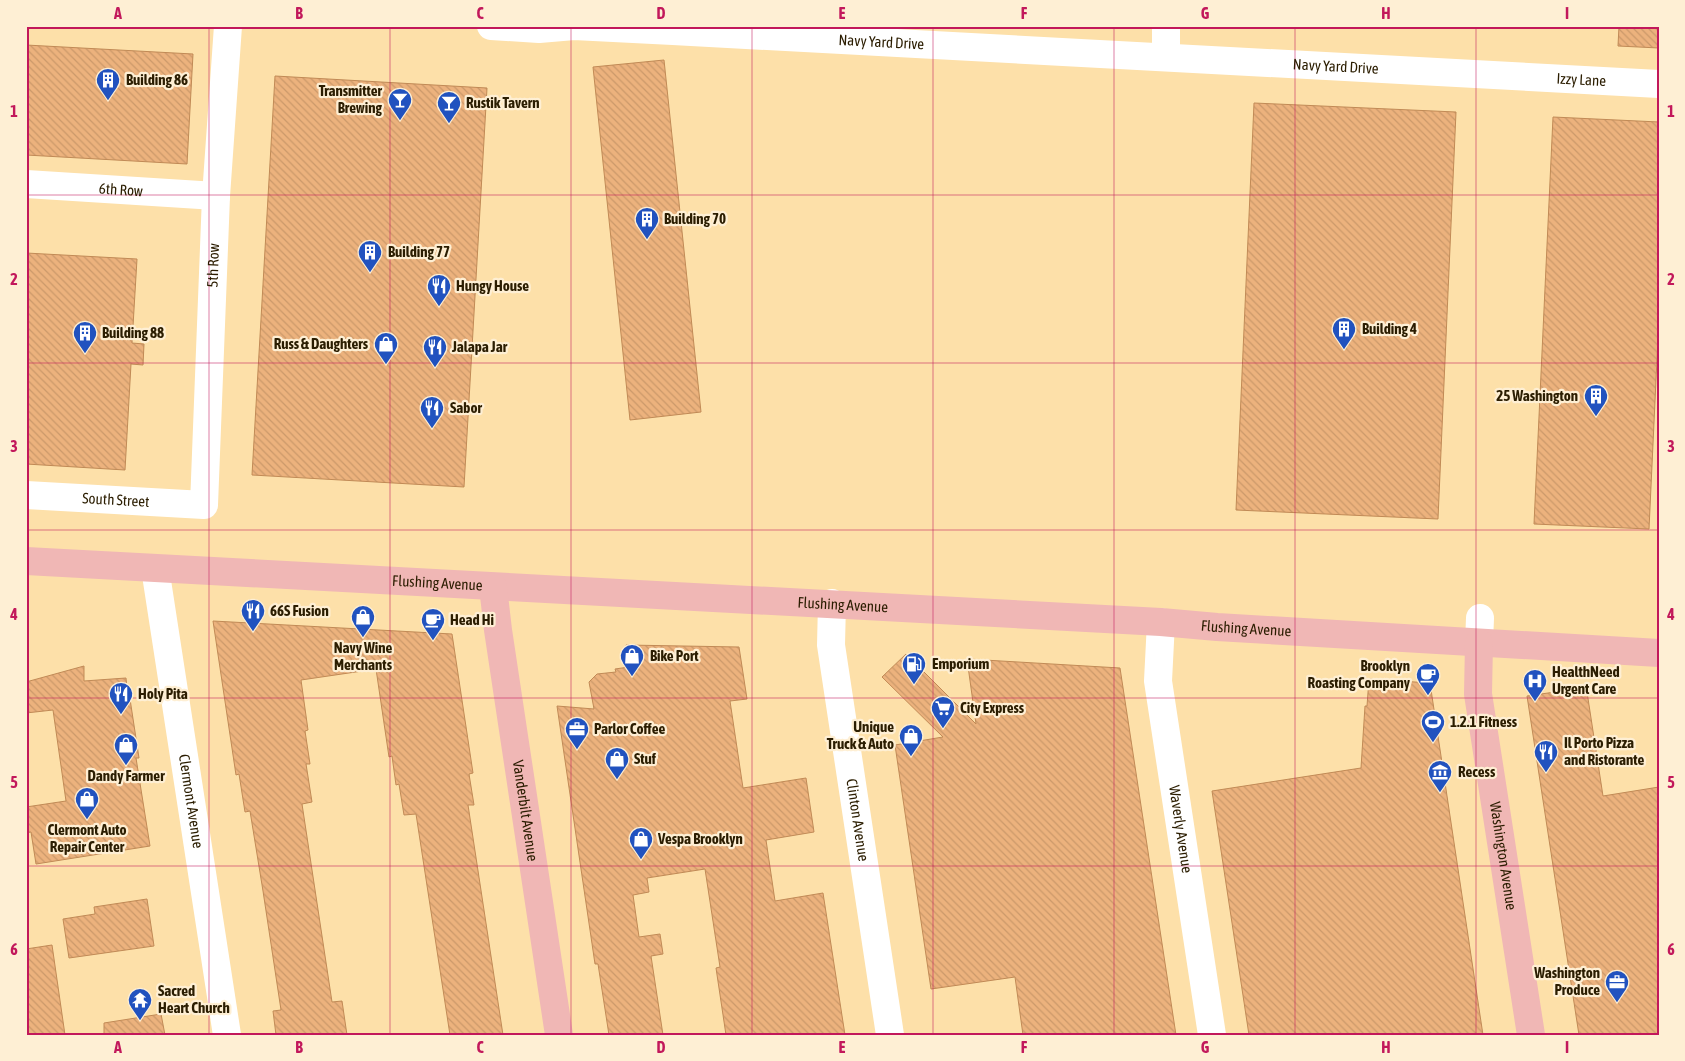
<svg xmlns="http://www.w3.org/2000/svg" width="1685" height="1061" font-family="'Asap Condensed',sans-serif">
  <defs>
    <pattern id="building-back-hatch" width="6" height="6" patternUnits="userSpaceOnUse" patternTransform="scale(1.25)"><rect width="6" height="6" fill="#ecb27d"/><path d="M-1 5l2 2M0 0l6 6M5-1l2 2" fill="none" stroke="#cb996a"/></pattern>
  </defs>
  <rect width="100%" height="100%" fill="#fde0a9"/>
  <path fill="url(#building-back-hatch)" stroke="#c18a56" d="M 1619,26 L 1659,26 L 1659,48 L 1618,46 Z
    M 26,45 L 193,54 L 187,164 L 26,155 Z
    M 664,60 L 701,412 L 630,420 L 593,67 Z
    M 275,76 L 487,88 L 464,487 L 252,475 Z
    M 1254,103 L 1456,112 L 1438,519 L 1236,510 Z
    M 1553,117 L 1659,122 L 1659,316 L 1649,529 L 1534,524 Z
    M 26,253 L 137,259 L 132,343 L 144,344 L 143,365 L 131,364 L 125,470 L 26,464 Z
    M 213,621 L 452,634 L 473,773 L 469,774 L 474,805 L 468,805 L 503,1035 L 450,1035 L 416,814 L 404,815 L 399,784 L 396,785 L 392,756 L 389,757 L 376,669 L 301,680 L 308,730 L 305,731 L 310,764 L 306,764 L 312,802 L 302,804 L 332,1002 L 342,1001 L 347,1035 L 276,1035 L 273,1011 L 281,1010 L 263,891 L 250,811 L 245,812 L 239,774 L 236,775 Z
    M 626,645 L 739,647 L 747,699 L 730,701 L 743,788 L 806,778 L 814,832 L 766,840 L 775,901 L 823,893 L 845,1035 L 726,1035 L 716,968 L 720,967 L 705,869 L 647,878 L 649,892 L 633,895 L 639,937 L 660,934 L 663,954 L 651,956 L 663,1035 L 609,1035 L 598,964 L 595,964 L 557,706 L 594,709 L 589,682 L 597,674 L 616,672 L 615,669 L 629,667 Z
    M 906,654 L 976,724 L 967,659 L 1120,668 L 1176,1035 L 1023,1035 L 1015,977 L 931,989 L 895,745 L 943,737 L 882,677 Z
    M 84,666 L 84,681 L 126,678 L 128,700 L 130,699 L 139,758 L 136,758 L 150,846 L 36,864 L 31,832 L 26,833 L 26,807 L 66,801 L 53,710 L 26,713 L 26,682 Z
    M 1369,679 L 1430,683 L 1483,1035 L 1249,1035 L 1212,791 L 1361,768 L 1365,706 L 1367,706 Z
    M 1562,691 L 1587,692 L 1603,796 L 1659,787 L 1659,1035 L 1579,1035 L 1527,696 Z
    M 147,899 L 154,946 L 69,958 L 63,919 L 95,914 L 94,907 Z
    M 52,945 L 65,1035 L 26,1035 L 26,949 Z
    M 161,1014 L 165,1035 L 104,1035 L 104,1023 Z"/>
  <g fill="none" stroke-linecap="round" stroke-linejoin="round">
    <g stroke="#fff" stroke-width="28">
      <path id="s1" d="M 491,26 L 539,29 L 574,26 L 673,31 L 1659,84"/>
      <path d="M 1166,57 L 1166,26"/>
      <path id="s2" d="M 26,184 L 216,196"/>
      <path id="s3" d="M 26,495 L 204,505 L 216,196 L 228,26"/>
      <path id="s4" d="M 155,568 L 227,1035"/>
      <path id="s5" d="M 832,603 L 831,645 L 890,1035"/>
      <path id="s6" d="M 1161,622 L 1158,681 L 1212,1035"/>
      <path d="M 1479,643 L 1480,618"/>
    </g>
    <g stroke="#f0b7b5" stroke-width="28">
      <path id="s7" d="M 26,561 L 1161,622 L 1217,627 L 1659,653"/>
      <path id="s8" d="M 493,587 L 498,630 L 559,1035"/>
      <path id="s9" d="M 1479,643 L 1478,694 L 1531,1035"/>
    </g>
  </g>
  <path fill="none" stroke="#c2185b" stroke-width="1" stroke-opacity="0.55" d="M 209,26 L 209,1035M 390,26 L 390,1035M 571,26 L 571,1035M 752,26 L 752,1035M 933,26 L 933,1035M 1114,26 L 1114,1035M 1295,26 L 1295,1035M 1476,26 L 1476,1035M 26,195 L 1659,195M 26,363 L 1659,363M 26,530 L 1659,530M 26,698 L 1659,698M 26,866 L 1659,866"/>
  <defs>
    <g id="building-pin" transform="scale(1.25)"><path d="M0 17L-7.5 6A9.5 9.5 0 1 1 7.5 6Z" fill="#2152bf" stroke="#feefd4"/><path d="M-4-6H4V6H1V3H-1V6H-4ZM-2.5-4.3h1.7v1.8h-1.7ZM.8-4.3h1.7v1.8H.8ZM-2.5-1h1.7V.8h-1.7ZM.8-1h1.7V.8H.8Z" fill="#fff"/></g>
    <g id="bar-pin" transform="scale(1.25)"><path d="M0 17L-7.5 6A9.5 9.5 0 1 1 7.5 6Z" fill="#2152bf" stroke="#feefd4"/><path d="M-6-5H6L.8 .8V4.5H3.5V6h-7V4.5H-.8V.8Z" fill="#fff"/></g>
    <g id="restaurant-pin" transform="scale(1.25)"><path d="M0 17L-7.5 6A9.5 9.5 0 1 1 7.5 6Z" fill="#2152bf" stroke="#feefd4"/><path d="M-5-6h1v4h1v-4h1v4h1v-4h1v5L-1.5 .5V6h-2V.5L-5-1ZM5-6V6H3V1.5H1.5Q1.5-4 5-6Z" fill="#fff"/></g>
    <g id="shop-pin" transform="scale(1.25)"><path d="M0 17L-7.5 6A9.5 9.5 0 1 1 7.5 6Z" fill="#2152bf" stroke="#feefd4"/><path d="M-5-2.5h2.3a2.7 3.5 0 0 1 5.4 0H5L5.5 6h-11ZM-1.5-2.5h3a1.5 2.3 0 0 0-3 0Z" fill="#fff"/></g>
    <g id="cafe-pin" transform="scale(1.25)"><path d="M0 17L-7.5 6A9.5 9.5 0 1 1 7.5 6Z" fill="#2152bf" stroke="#feefd4"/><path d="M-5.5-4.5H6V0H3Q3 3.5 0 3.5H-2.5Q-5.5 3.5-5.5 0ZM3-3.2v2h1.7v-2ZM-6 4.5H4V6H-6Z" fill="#fff"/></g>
    <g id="fuel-pin" transform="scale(1.25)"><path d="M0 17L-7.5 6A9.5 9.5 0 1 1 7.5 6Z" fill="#2152bf" stroke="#feefd4"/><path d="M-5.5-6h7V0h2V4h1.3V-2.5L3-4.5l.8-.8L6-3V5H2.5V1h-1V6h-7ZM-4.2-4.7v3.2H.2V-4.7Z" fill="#fff"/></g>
    <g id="hospital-pin" transform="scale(1.25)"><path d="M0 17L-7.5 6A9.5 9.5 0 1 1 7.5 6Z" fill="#2152bf" stroke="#feefd4"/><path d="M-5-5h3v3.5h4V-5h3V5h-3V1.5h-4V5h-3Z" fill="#fff"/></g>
    <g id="supermarket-pin" transform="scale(1.25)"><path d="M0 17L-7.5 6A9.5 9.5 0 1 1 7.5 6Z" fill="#2152bf" stroke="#feefd4"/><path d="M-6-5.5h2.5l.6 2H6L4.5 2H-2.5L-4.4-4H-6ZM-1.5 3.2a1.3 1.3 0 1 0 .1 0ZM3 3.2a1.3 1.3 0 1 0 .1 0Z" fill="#fff"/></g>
    <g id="stadium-pin" transform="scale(1.25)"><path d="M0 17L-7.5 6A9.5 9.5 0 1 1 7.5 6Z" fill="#2152bf" stroke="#feefd4"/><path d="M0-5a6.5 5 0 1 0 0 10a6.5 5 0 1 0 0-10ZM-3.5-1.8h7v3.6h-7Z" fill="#fff"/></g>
    <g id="office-pin" transform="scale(1.25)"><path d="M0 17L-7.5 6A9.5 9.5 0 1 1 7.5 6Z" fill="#2152bf" stroke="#feefd4"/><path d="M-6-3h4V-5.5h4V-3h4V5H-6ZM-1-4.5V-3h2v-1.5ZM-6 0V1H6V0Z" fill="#fff"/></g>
    <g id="museum-pin" transform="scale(1.25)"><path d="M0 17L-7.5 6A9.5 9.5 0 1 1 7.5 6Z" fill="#2152bf" stroke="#feefd4"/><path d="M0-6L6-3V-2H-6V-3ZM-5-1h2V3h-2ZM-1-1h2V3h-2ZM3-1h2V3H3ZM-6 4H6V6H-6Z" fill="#fff"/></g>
    <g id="temple-pin" transform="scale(1.25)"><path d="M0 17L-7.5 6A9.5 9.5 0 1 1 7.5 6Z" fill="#2152bf" stroke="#feefd4"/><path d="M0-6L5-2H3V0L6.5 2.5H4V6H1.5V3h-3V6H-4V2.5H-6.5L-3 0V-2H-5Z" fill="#fff"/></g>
  </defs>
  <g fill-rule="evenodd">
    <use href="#building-pin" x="108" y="80"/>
    <use href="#bar-pin" x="400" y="100"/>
    <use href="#bar-pin" x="449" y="103"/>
    <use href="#building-pin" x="647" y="219"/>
    <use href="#building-pin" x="370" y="252"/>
    <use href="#restaurant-pin" x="439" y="286"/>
    <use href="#building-pin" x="1344" y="329"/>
    <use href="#building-pin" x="85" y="333"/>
    <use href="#shop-pin" x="386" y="344"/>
    <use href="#restaurant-pin" x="435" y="347"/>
    <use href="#building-pin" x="1596" y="396"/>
    <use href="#restaurant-pin" x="432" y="408"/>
    <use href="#restaurant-pin" x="253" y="611"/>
    <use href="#shop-pin" x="363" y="617"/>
    <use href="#cafe-pin" x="433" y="620"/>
    <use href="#shop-pin" x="632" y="656"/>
    <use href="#fuel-pin" x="914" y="664"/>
    <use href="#cafe-pin" x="1428" y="675"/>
    <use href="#hospital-pin" x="1535" y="681"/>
    <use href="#restaurant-pin" x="121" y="694"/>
    <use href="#supermarket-pin" x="943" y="708"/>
    <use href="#stadium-pin" x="1433" y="722"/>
    <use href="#office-pin" x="577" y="729"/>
    <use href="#shop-pin" x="911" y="736"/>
    <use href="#shop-pin" x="126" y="745"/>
    <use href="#restaurant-pin" x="1546" y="752"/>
    <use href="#shop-pin" x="617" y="759"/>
    <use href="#museum-pin" x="1440" y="772"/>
    <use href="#shop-pin" x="87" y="799"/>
    <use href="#shop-pin" x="641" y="839"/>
    <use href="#office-pin" x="1617" y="982"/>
    <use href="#temple-pin" x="140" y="1000"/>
  </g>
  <g text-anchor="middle" stroke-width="4.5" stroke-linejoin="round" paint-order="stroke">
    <g font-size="15" fill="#2b1d01" stroke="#feefd4">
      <text dy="5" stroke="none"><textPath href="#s1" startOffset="391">Navy Yard Drive</textPath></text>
      <text dy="5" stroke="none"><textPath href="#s1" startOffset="846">Navy Yard Drive</textPath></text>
      <text dy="5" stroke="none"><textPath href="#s1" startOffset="1092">Izzy Lane</textPath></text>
      <text dy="5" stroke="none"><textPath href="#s2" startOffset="95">6th Row</textPath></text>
      <text dy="5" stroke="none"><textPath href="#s3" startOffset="418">5th Row</textPath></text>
      <text dy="5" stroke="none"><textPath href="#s3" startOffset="90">South Street</textPath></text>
      <text dy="5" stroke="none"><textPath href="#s7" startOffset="412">Flushing Avenue</textPath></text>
      <text dy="5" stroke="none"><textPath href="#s7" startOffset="818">Flushing Avenue</textPath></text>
      <text dy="5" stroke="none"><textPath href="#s7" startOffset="1222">Flushing Avenue</textPath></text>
      <text dy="5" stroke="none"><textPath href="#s4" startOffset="236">Clermont Avenue</textPath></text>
      <text dy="5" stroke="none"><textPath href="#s8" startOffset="226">Vanderbilt Avenue</textPath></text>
      <text dy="5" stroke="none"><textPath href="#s5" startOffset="219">Clinton Avenue</textPath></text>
      <text dy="5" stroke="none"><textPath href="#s6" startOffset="209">Waverly Avenue</textPath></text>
      <text dy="5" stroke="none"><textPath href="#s9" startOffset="215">Washington Avenue</textPath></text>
    </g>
    <g font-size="15" font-weight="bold" fill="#2b1d01" stroke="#feefd4" text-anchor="start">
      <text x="126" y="85">Building 86</text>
      <text x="382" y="96" text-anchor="end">Transmitter<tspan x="382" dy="17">Brewing</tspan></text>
      <text x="466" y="108">Rustik Tavern</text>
      <text x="664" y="224">Building 70</text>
      <text x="388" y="257">Building 77</text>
      <text x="456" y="291">Hungy House</text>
      <text x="1362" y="334">Building 4</text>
      <text x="102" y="338">Building 88</text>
      <text x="368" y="349" text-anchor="end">Russ &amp; Daughters</text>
      <text x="452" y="352">Jalapa Jar</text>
      <text x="1578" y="401" text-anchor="end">25 Washington</text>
      <text x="450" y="413">Sabor</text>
      <text x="270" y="616">66S Fusion</text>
      <text x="450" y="625">Head Hi</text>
      <text x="363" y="653" text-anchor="middle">Navy Wine<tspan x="363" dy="17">Merchants</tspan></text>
      <text x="650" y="661">Bike Port</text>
      <text x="932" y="669">Emporium</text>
      <text x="1410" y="671" text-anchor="end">Brooklyn<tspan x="1410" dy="17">Roasting Company</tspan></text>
      <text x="1552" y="677">HealthNeed<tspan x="1552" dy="17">Urgent Care</tspan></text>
      <text x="138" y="699">Holy Pita</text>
      <text x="960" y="713">City Express</text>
      <text x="1450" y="727">1.2.1 Fitness</text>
      <text x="894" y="732" text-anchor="end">Unique<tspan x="894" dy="17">Truck &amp; Auto</tspan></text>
      <text x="594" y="734">Parlor Coffee</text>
      <text x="1564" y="748">Il Porto Pizza<tspan x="1564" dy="17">and Ristorante</tspan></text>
      <text x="634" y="764">Stuf</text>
      <text x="1458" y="777">Recess</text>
      <text x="126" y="781" text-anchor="middle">Dandy Farmer</text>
      <text x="87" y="835" text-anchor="middle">Clermont Auto<tspan x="87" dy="17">Repair Center</tspan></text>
      <text x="658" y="844">Vespa Brooklyn</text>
      <text x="1600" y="978" text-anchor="end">Washington<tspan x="1600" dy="17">Produce</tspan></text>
      <text x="158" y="996">Sacred<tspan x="158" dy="17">Heart Church</tspan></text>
    </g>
  </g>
  <rect width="1685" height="1061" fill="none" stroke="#feefd4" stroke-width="55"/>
  <rect x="28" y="28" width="1630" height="1006" fill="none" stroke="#c2185b" stroke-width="2"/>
  <g font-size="16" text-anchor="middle" font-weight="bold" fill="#c2185b">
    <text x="118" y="19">A</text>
    <text x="299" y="19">B</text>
    <text x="480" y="19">C</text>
    <text x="661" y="19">D</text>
    <text x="842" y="19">E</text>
    <text x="1024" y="19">F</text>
    <text x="1205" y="19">G</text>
    <text x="1386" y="19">H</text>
    <text x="1567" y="19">I</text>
    <text x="14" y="117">1</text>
    <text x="1671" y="117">1</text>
    <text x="14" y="285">2</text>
    <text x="1671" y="285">2</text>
    <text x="14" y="452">3</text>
    <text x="1671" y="452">3</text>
    <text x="14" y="620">4</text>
    <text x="1671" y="620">4</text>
    <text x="14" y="788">5</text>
    <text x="1671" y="788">5</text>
    <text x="14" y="955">6</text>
    <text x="1671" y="955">6</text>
    <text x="118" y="1053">A</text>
    <text x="299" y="1053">B</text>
    <text x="480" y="1053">C</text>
    <text x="661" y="1053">D</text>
    <text x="842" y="1053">E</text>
    <text x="1024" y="1053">F</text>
    <text x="1205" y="1053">G</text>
    <text x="1386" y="1053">H</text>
    <text x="1567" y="1053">I</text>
  </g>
</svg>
